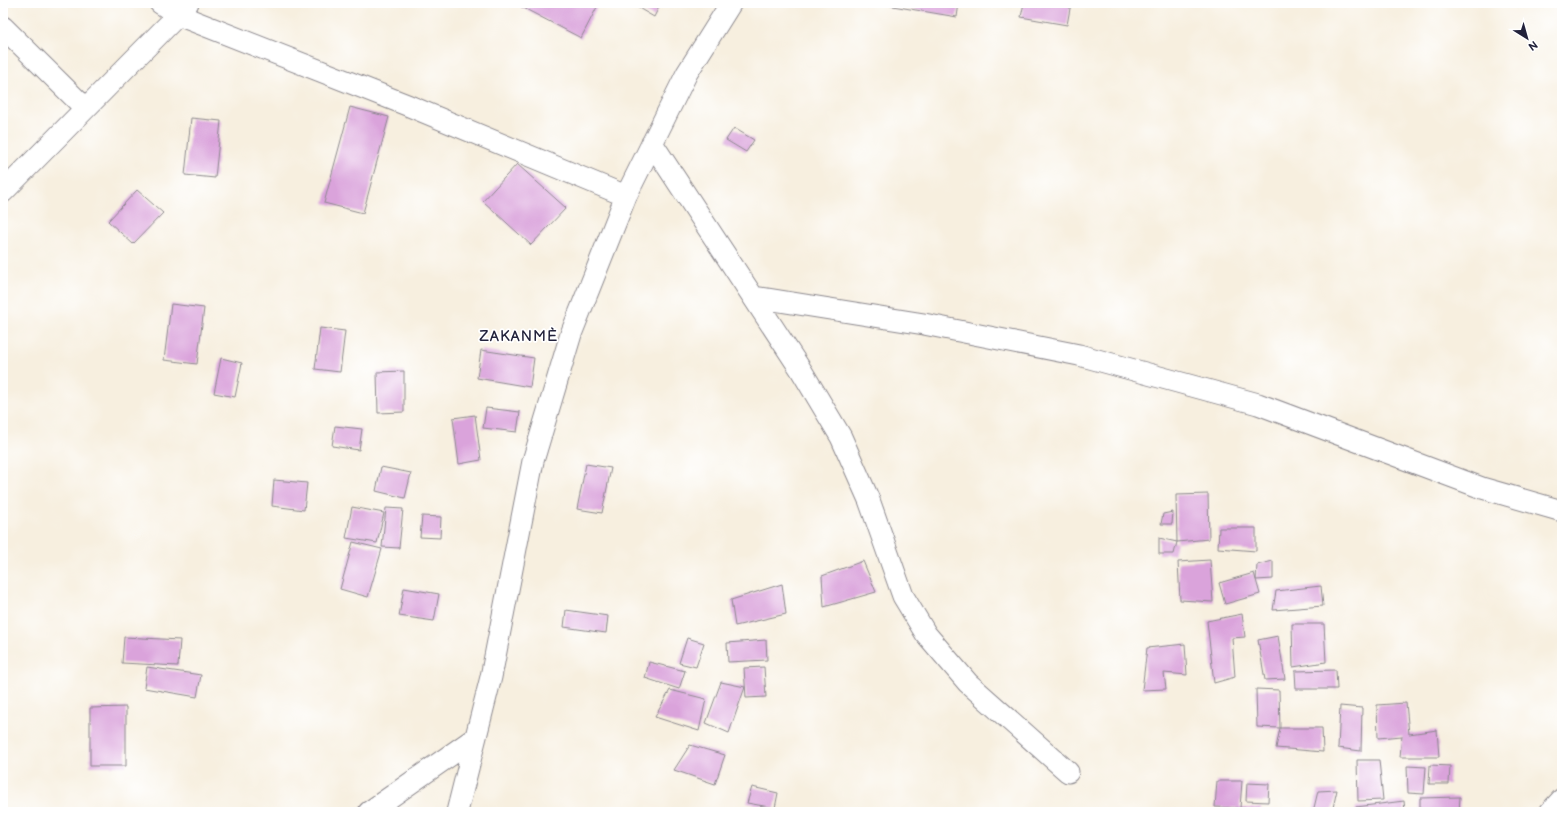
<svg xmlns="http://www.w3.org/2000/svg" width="1565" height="815" font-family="'Balsamiq Sans',sans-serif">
  <rect width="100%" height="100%" fill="#fff"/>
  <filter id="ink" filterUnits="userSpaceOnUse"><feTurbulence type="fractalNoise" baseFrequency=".025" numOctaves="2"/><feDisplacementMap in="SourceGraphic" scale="8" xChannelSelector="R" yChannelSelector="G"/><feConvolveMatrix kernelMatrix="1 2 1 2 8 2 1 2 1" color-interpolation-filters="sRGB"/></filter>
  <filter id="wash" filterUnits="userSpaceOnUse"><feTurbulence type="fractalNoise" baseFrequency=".012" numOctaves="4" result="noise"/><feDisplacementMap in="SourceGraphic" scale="16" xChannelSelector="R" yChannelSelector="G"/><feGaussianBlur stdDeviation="0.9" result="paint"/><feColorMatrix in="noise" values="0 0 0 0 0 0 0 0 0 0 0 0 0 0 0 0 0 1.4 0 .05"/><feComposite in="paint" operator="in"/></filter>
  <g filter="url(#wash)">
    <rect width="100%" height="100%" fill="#f7efdf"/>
    <g id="blocks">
      <path fill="#daa3db" d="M 514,3 L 589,3 L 597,7 L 581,38 Z
        M 630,3 L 661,3 L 654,17 Z
        M 875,3 L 959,3 L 957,17 Z
        M 1024,3 L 1071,3 L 1067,25 L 1021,17 Z
        M 350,107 L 389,117 L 363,213 L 324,203 Z
        M 191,118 L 221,121 L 215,178 L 185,175 Z
        M 734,128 L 754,140 L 746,152 L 726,140 Z
        M 517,164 L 566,208 L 531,245 L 483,201 Z
        M 137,190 L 163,213 L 133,244 L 108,221 Z
        M 171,304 L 204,308 L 197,364 L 164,360 Z
        M 320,328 L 345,331 L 340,372 L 315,369 Z
        M 481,350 L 534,358 L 530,387 L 477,378 Z
        M 221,358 L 242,363 L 235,397 L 214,393 Z
        M 404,371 L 404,412 L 378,413 L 377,372 Z
        M 486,408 L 520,412 L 517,432 L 483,428 Z
        M 475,415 L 481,460 L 459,464 L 453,418 Z
        M 335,426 L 362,429 L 359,450 L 332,446 Z
        M 586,464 L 611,468 L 602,513 L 577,509 Z
        M 381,467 L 411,473 L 405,498 L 376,491 Z
        M 274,480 L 307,483 L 304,510 L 272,506 Z
        M 1208,494 L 1209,539 L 1177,542 L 1176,495 Z
        M 352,507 L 384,513 L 377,543 L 346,538 Z
        M 386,508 L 403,509 L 399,548 L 382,547 Z
        M 1173,512 L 1172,524 L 1161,524 L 1163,514 Z
        M 422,516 L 441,517 L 440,538 L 420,537 Z
        M 1219,528 L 1256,528 L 1256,551 L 1218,548 Z
        M 1159,538 L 1177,542 L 1174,554 L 1159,554 Z
        M 353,542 L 382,549 L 368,597 L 340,589 Z
        M 1210,560 L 1213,602 L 1180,600 L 1178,562 Z
        M 863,561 L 876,592 L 824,607 L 822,576 Z
        M 1273,561 L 1273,579 L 1256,580 L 1257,565 Z
        M 1254,573 L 1260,594 L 1225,604 L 1219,583 Z
        M 782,584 L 786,614 L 735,626 L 731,600 Z
        M 1321,586 L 1323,606 L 1273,610 L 1276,591 Z
        M 404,588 L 439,594 L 434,621 L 399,616 Z
        M 566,610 L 608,616 L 606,633 L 564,627 Z
        M 1242,614 L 1245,637 L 1232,638 L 1235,677 L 1214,683 L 1207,621 Z
        M 1292,624 L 1324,624 L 1326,662 L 1293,667 Z
        M 1278,636 L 1285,679 L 1265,680 L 1258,640 Z
        M 124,637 L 180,640 L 178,666 L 122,663 Z
        M 687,638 L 704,643 L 696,667 L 679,663 Z
        M 766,640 L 767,660 L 728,662 L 727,643 Z
        M 1185,644 L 1187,675 L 1164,673 L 1166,689 L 1142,690 L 1147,648 Z
        M 649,662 L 685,671 L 679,689 L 645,678 Z
        M 147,667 L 201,675 L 197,697 L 144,688 Z
        M 764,667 L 766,697 L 746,698 L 744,668 Z
        M 1336,670 L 1337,689 L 1296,689 L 1295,671 Z
        M 721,682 L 745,687 L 729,733 L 706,723 Z
        M 1256,689 L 1279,690 L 1280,728 L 1257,727 Z
        M 670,690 L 706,699 L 699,731 L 655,717 Z
        M 1406,703 L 1409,734 L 1437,730 L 1439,757 L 1400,757 L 1402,736 L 1378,738 L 1377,705 Z
        M 1340,706 L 1362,708 L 1361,751 L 1338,748 Z
        M 126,707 L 126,766 L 90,766 L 90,708 Z
        M 1280,728 L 1322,728 L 1323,752 L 1276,748 Z
        M 690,745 L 725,755 L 715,784 L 674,770 Z
        M 1357,760 L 1379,760 L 1383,800 L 1358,801 Z
        M 1430,765 L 1450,766 L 1449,784 L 1429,784 Z
        M 1407,766 L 1426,767 L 1424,794 L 1408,793 Z
        M 1217,781 L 1242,781 L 1240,808 L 1261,808 L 1261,812 L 1237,812 L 1237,808 L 1215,807 Z
        M 1247,783 L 1269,784 L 1268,802 L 1246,801 Z
        M 752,787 L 778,793 L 775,808 L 747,803 Z
        M 1337,790 L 1332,812 L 1313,812 L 1318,791 Z
        M 1460,797 L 1459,812 L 1420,812 L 1420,798 Z
        M 1404,801 L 1405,812 L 1355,812 L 1356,807 Z"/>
    </g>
  </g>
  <g filter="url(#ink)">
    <use href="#blocks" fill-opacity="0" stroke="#8c888d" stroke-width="1"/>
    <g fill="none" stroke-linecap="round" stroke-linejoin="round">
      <g stroke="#8c888d" stroke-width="23">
        <path id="minor" d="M 160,3 L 178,15 L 188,3
          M 3,27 L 85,108
          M 652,143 L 801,370 L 841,437 L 869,500 L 903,596 L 926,634 L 968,683 L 1068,772
          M 3,192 L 178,15 L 407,105 L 626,196
          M 754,297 L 924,324 L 1079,355 L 1258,404 L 1482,488 L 1562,511
          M 369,812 L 475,738
          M 457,812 L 491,677 L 533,461 L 571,334 L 626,196 L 687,73 L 731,3
          M 1550,812 L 1562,799"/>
      </g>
      <use href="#minor" stroke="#fff" stroke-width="21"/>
    </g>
  </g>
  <g text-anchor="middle" stroke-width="3.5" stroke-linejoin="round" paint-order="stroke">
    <g font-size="15" letter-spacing="1" fill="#22223b" stroke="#fff">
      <text x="519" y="341">ZAKANMÈ</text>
    </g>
  </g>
  <rect width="1565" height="815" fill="none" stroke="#fff" stroke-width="16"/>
  <g transform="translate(1527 38) rotate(143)" stroke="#ffffff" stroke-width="3" paint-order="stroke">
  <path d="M0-3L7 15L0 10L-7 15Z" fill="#22223b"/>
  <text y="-6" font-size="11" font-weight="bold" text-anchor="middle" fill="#22223b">N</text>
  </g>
</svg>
